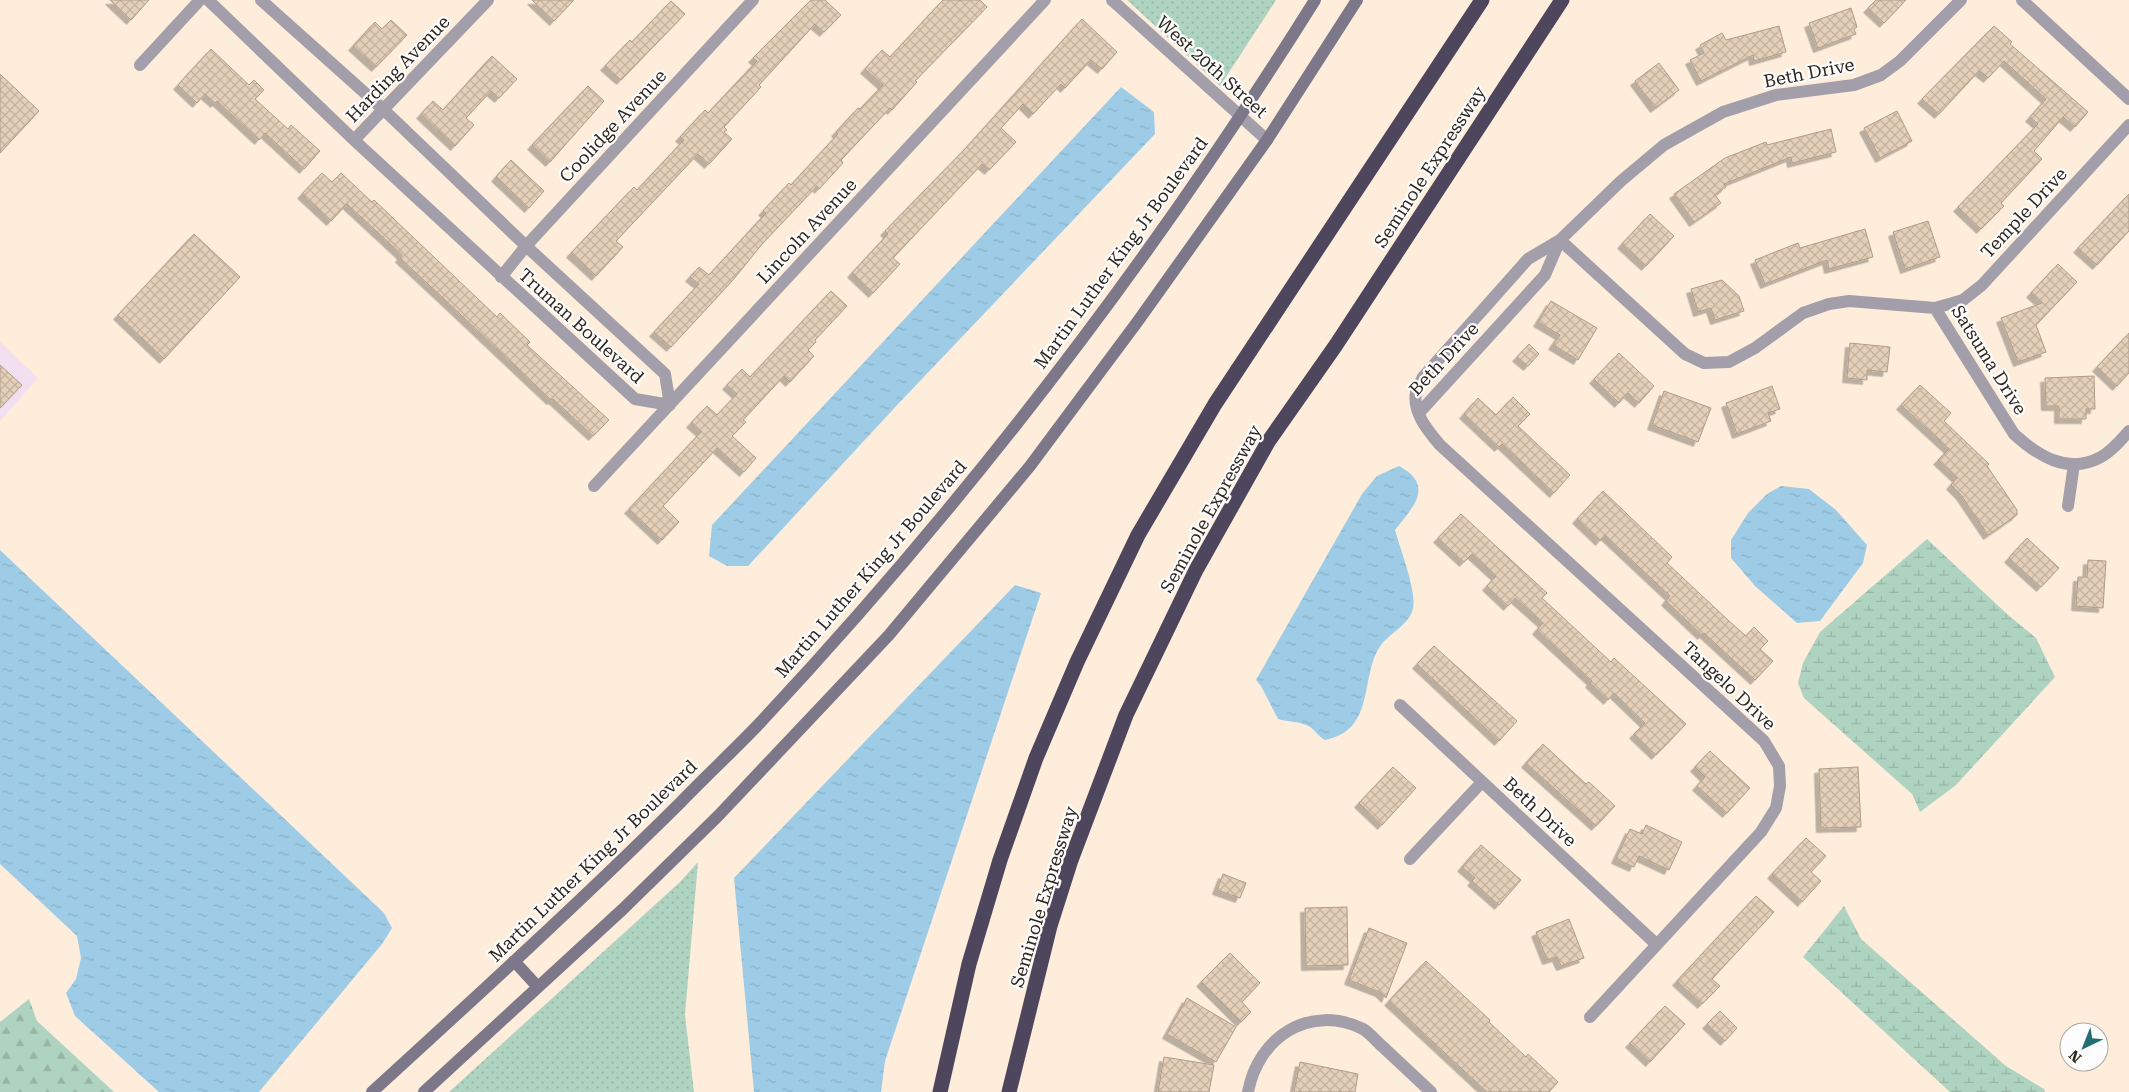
<svg xmlns="http://www.w3.org/2000/svg" width="2129" height="1092" font-family="'Roboto Serif',serif">
  <defs>
    <pattern id="grass-dots" width="8" height="8" patternUnits="userSpaceOnUse" patternTransform="scale(1.25)"><rect width="8" height="8" fill="#afd3c1"/><path d="M2 2h.1M6 6h.1" fill="none" stroke="#97b5a5" stroke-width="1.8" stroke-linecap="round"/></pattern>
    <pattern id="forest-firs" width="22" height="20" patternUnits="userSpaceOnUse" patternTransform="scale(1.25)"><rect width="22" height="20" fill="#afd3c1"/><path d="M5 1l3.5 6h-7zM16 11l3.5 6h-7z" fill="#97b5a5"/></pattern>
    <pattern id="wetland-marsh" width="20" height="14" patternUnits="userSpaceOnUse" patternTransform="scale(1.25)"><rect width="20" height="14" fill="#afd3c1"/><path d="M1 5h8M5 5V1M11 12h8M15 12V8" fill="none" stroke="#97b5a5"/></pattern>
    <pattern id="water-ripples" width="26" height="14" patternUnits="userSpaceOnUse" patternTransform="scale(1.25)"><rect width="26" height="14" fill="#9ecce7"/><path d="M2 4q2-2 4 0t4 0M15 11q2-2 4 0t4 0" fill="none" stroke="#88afc6"/></pattern>
    <pattern id="building-cross-hatch" width="8" height="8" patternUnits="userSpaceOnUse" patternTransform="scale(1.25)"><rect width="8" height="8" fill="#e4d0b9"/><path d="M0 0l8 8M0 8l8-8" fill="none" stroke="#c4b29f"/></pattern>
    <filter id="shadow"><feDropShadow dx="-4.5" dy="4.5" stdDeviation="0" flood-color="#0004"/></filter>
  </defs>
  <rect width="100%" height="100%" fill="#feeddb"/>
  <path fill="#f2e0f1" d="M 0,342 L 38,378 L 0,421 Z"/>
  <path fill="url(#grass-dots)" d="M 1127,0 L 1276,0 L 1220,86 Z
    M 698,862 L 685,1015 L 694,1092 L 449,1092 L 680,882 Z"/>
  <path fill="url(#forest-firs)" d="M 29,999 L 37,1021 L 114,1092 L 0,1092 L 0,1022 Z"/>
  <path fill="url(#wetland-marsh)" d="M 1927,539 L 2008,615 L 2036,638 L 2055,677 L 1956,785 L 1920,812 L 1912,794 L 1804,698 L 1798,683 L 1803,663 L 1820,632 Z
    M 1844,906 L 1861,939 L 2006,1066 L 2044,1089 L 2045,1092 L 1950,1092 L 1803,957 Z"/>
  <path fill="url(#water-ripples)" d="M 1121,87 L 1154,112 L 1155,134 L 899,403 L 748,566 L 727,566 L 709,556 L 712,525 Z
    M 1399,466 C 1436,486 1412,508 1395,530 C 1400,548 1417,592 1413,608 C 1410,624 1391,632 1381,645 C 1359,675 1377,730 1325,740 C 1318,736 1315,730 1310,727 C 1300,721 1288,722 1278,719 L 1261,686 L 1256,680 L 1362,494 L 1377,476 Z
    M 1781,486 L 1809,489 L 1836,510 L 1867,545 L 1863,563 L 1820,621 L 1797,623 L 1755,586 L 1731,558 L 1731,540 L 1748,513 L 1767,494 Z
    M 0,550 L 384,913 L 392,928 L 382,944 L 259,1092 L 159,1092 L 75,1016 L 66,993 L 76,979 L 81,958 L 77,936 L 0,864 Z
    M 1015,585 L 1041,593 L 885,1061 L 881,1092 L 754,1092 L 734,878 Z"/>
  <path fill="url(#building-cross-hatch)" stroke="#b09c87" filter="url(#shadow)" d="M 110,0 L 149,0 L 131,20 Z
    M 532,0 L 574,0 L 554,21 Z
    M 811,0 L 825,0 L 841,15 L 824,32 L 815,24 L 759,85 L 761,87 L 724,127 L 727,130 L 724,132 L 732,139 L 709,164 L 698,154 L 616,241 L 623,247 L 596,276 L 571,253 L 634,187 L 637,190 L 684,140 L 680,137 L 705,110 L 708,113 L 757,61 L 753,58 Z
    M 943,0 L 980,0 L 987,7 L 915,81 L 917,82 L 892,110 L 890,108 L 841,160 L 843,163 L 819,189 L 817,186 L 763,243 L 733,280 L 671,347 L 654,332 L 699,284 L 690,277 L 699,267 L 709,275 L 766,213 L 763,211 L 789,183 L 791,185 L 838,134 L 836,132 L 858,108 L 860,109 L 883,85 L 865,69 L 882,50 L 890,57 Z
    M 1876,0 L 1906,0 L 1884,23 L 1868,8 Z
    M 671,1 L 685,14 L 621,80 L 605,66 L 630,40 L 632,42 Z
    M 1851,8 L 1857,27 L 1854,29 L 1856,34 L 1818,48 L 1809,23 Z
    M 1082,19 L 1117,52 L 1102,69 L 1091,60 L 1065,88 L 1061,84 L 1033,114 L 1023,104 L 1001,128 L 1016,142 L 989,170 L 982,164 L 943,205 L 893,258 L 900,264 L 873,293 L 852,273 L 888,234 L 885,231 L 966,148 Z
    M 391,20 L 407,35 L 376,67 L 353,46 L 375,22 L 382,29 Z
    M 1779,26 L 1786,52 L 1754,61 L 1753,55 L 1701,81 L 1690,60 L 1704,53 L 1700,45 L 1722,33 L 1726,40 Z
    M 1994,26 L 2012,42 L 2010,44 L 2088,112 L 2075,127 L 2063,117 L 2034,151 L 2042,159 L 2001,203 L 2004,206 L 1981,229 L 1958,207 L 2038,124 L 2030,117 L 2046,99 L 2004,61 L 1988,78 L 1979,71 L 1939,114 L 1922,99 Z
    M 211,49 L 249,85 L 254,80 L 264,90 L 255,99 L 288,129 L 291,125 L 320,151 L 304,169 L 265,133 L 259,140 L 217,101 L 215,103 L 205,94 L 197,103 L 178,85 Z
    M 492,56 L 517,79 L 499,98 L 491,91 L 466,118 L 474,125 L 455,146 L 421,114 L 433,101 L 443,110 Z
    M 1659,63 L 1679,90 L 1655,108 L 1635,81 Z
    M 0,74 L 39,111 L 0,153 Z
    M 588,86 L 604,101 L 550,162 L 532,145 Z
    M 1897,111 L 1912,141 L 1880,158 L 1864,128 Z
    M 1831,129 L 1836,152 L 1792,163 L 1791,157 L 1724,184 L 1726,187 L 1715,195 L 1721,203 L 1694,222 L 1674,194 L 1725,158 L 1766,142 L 1767,145 Z
    M 511,160 L 544,191 L 529,208 L 496,177 Z
    M 322,173 L 332,182 L 341,173 L 372,202 L 374,200 L 497,317 L 500,313 L 530,342 L 527,345 L 609,420 L 593,436 L 553,399 L 551,400 L 442,297 L 400,258 L 402,255 L 347,204 L 331,221 L 302,194 Z
    M 2129,194 L 2129,231 L 2097,265 L 2078,248 Z
    M 1650,214 L 1674,236 L 1646,266 L 1622,244 Z
    M 1928,221 L 1940,257 L 1905,269 L 1893,232 Z
    M 1865,229 L 1873,257 L 1829,269 L 1827,260 L 1765,284 L 1755,260 L 1798,243 L 1800,248 Z
    M 194,234 L 240,277 L 164,359 L 118,315 Z
    M 2058,264 L 2077,282 L 2036,325 L 2046,352 L 2018,362 L 2001,318 L 2042,303 L 2031,293 Z
    M 1722,280 L 1739,296 L 1744,311 L 1715,320 L 1711,308 L 1698,312 L 1691,289 Z
    M 831,291 L 847,306 L 815,340 L 816,342 L 808,350 L 814,356 L 790,382 L 784,376 L 743,420 L 746,422 L 732,436 L 756,458 L 744,472 L 717,448 L 663,506 L 679,522 L 662,540 L 629,509 L 701,432 L 691,423 L 707,406 L 717,415 L 737,394 L 727,385 L 742,369 L 750,377 Z
    M 1551,301 L 1597,328 L 1578,360 L 1553,345 L 1560,335 L 1538,322 Z
    M 2129,333 L 2129,373 L 2117,386 L 2097,367 Z
    M 1850,343 L 1890,347 L 1887,372 L 1867,370 L 1867,380 L 1847,378 Z
    M 1529,344 L 1539,354 L 1528,366 L 1517,357 Z
    M 1619,353 L 1654,386 L 1639,403 L 1628,393 L 1619,403 L 1594,379 Z
    M 0,365 L 22,385 L 0,408 Z
    M 2094,376 L 2095,409 L 2086,409 L 2086,419 L 2059,419 L 2059,406 L 2046,406 L 2045,378 Z
    M 1920,385 L 1951,413 L 1944,421 L 1989,464 L 1987,466 L 2017,510 L 2017,515 L 1988,535 L 1961,495 L 1951,485 L 1957,478 L 1938,460 L 1949,449 L 1901,405 Z
    M 1772,386 L 1780,409 L 1768,413 L 1771,421 L 1737,434 L 1726,403 Z
    M 1664,391 L 1711,408 L 1698,442 L 1652,425 Z
    M 1513,397 L 1530,414 L 1518,426 L 1570,475 L 1554,493 L 1502,444 L 1499,447 L 1464,414 L 1478,398 L 1496,415 Z
    M 1603,491 L 1672,557 L 1667,563 L 1729,621 L 1746,636 L 1754,627 L 1768,641 L 1760,649 L 1773,661 L 1755,680 L 1704,633 L 1702,635 L 1666,601 L 1670,596 L 1605,535 L 1600,541 L 1577,519 Z
    M 1461,514 L 1547,593 L 1542,598 L 1611,662 L 1614,658 L 1686,724 L 1656,755 L 1634,734 L 1645,723 L 1614,693 L 1608,700 L 1590,683 L 1592,681 L 1537,630 L 1543,623 L 1515,598 L 1508,606 L 1487,586 L 1496,576 L 1472,554 L 1464,562 L 1438,538 Z
    M 2027,538 L 2059,568 L 2041,587 L 2009,558 Z
    M 2088,560 L 2106,561 L 2103,608 L 2076,606 L 2078,577 L 2087,577 Z
    M 1434,646 L 1517,721 L 1499,741 L 1417,664 Z
    M 1543,744 L 1586,784 L 1589,782 L 1615,806 L 1596,826 L 1526,763 Z
    M 1710,751 L 1750,788 L 1727,813 L 1697,786 L 1705,777 L 1695,767 Z
    M 1393,767 L 1416,788 L 1382,825 L 1359,803 Z
    M 1858,767 L 1861,827 L 1821,828 L 1819,769 Z
    M 1646,825 L 1682,842 L 1669,870 L 1639,856 L 1634,867 L 1616,859 L 1630,829 L 1642,834 Z
    M 1806,838 L 1826,856 L 1811,872 L 1821,881 L 1802,902 L 1772,874 Z
    M 1481,845 L 1521,880 L 1499,905 L 1472,881 L 1475,878 L 1462,867 Z
    M 1223,874 L 1246,883 L 1240,898 L 1217,890 Z
    M 1756,896 L 1774,912 L 1712,979 L 1720,986 L 1702,1004 L 1677,981 Z
    M 1347,907 L 1348,965 L 1306,966 L 1305,908 Z
    M 1569,919 L 1584,958 L 1561,966 L 1557,957 L 1547,960 L 1536,932 Z
    M 1369,928 L 1407,943 L 1386,998 L 1380,992 L 1349,980 Z
    M 1230,953 L 1260,983 L 1242,1002 L 1251,1012 L 1241,1022 L 1201,982 Z
    M 1426,961 L 1490,1020 L 1489,1022 L 1526,1057 L 1528,1054 L 1558,1082 L 1549,1092 L 1487,1092 L 1389,1001 Z
    M 1187,998 L 1236,1027 L 1216,1062 L 1167,1034 Z
    M 1665,1006 L 1685,1024 L 1650,1062 L 1630,1043 Z
    M 1720,1011 L 1737,1028 L 1725,1041 L 1707,1024 Z
    M 1164,1057 L 1214,1065 L 1209,1092 L 1158,1092 Z
    M 1300,1062 L 1358,1074 L 1355,1092 L 1294,1092 Z"/>
  <g fill="none" stroke-linecap="round" stroke-linejoin="round">
    <path stroke="#a29fab" stroke-width="12" d="M 208,0 L 354,140 L 635,399 L 670,405 L 665,374 L 526,246 L 384,110 L 261,0
      M 1112,0 L 1267,140
      M 2022,0 L 2129,99
      M 140,65 L 200,0
      M 354,140 L 488,0
      M 1560,240 L 1685,354 L 1704,363 L 1729,362 L 1755,348 L 1803,313 L 1829,304 L 1849,301 L 1935,308 L 1963,300 L 1982,285 L 2129,125
      M 501,277 L 526,246 L 753,0
      M 1935,308 L 2014,434 C 2038,456 2068,475 2101,457 C 2112,451 2120,441 2129,431
      M 1419,413 L 1545,275 L 1560,240
      M 594,486 L 1045,0
      M 2068,506 L 2074,464
      M 1400,705 L 1656,944
      M 1410,859 L 1482,782
      M 1590,1017 L 1761,832 L 1776,808 L 1780,786 L 1779,766 L 1764,741 L 1440,445 C 1428,431 1412,412 1416,392 C 1417,387 1421,382 1423,377 L 1528,259 L 1560,240 L 1621,181 L 1664,145 L 1723,112 L 1776,95 L 1854,85 L 1881,75 L 1900,61 L 1961,0
      M 1248,1092 C 1258,1037 1310,1003 1363,1029 C 1370,1033 1377,1042 1383,1047 C 1399,1062 1415,1077 1431,1092"/>
    <path stroke="#7d7889" stroke-width="12" d="M 514,961 L 537,986
      M 372,1092 C 476,997 580,902 680,803 C 705,777 732,752 757,726 C 966,503 1153,259 1315,0
      M 424,1092 L 623,909 L 718,816 L 889,635 L 1030,466 L 1138,321 L 1267,140 L 1357,0"/>
    <path stroke="#4d465c" stroke-width="15" d="M 940,1092 L 969,964 L 1000,860 L 1036,758 L 1077,662 L 1138,535 L 1215,404 L 1482,0
      M 1009,1092 L 1050,926 L 1071,860 L 1126,715 L 1196,570 L 1268,442 L 1336,345 L 1562,0"/>
  </g>
  <g text-anchor="middle" stroke-width="4.5" stroke-linejoin="round" paint-order="stroke">
    <g font-size="18" fill="#2d261d" stroke="#fdfdfd">
      <text transform="translate(1212 67) rotate(42)" y="6">West 20th Street</text>
      <text transform="translate(398 69) rotate(-46)" y="6">Harding Avenue</text>
      <text transform="translate(1809 73) rotate(-11)" y="6">Beth Drive</text>
      <text transform="translate(613 126) rotate(-47)" y="6">Coolidge Avenue</text>
      <text transform="translate(1430 167) rotate(-57)" y="6">Seminole Expressway</text>
      <text transform="translate(2024 213) rotate(-47)" y="6">Temple Drive</text>
      <text transform="translate(807 231) rotate(-47)" y="6">Lincoln Avenue</text>
      <text transform="translate(1121 253) rotate(-54)" y="6">Martin Luther King Jr Boulevard</text>
      <text transform="translate(581 326) rotate(42)" y="6">Truman Boulevard</text>
      <text transform="translate(1444 359) rotate(-47)" y="6">Beth Drive</text>
      <text transform="translate(1989 360) rotate(58)" y="6">Satsuma Drive</text>
      <text transform="translate(1211 509) rotate(-61)" y="6">Seminole Expressway</text>
      <text transform="translate(871 569) rotate(-49)" y="6">Martin Luther King Jr Boulevard</text>
      <text transform="translate(1729 686) rotate(43)" y="6">Tangelo Drive</text>
      <text transform="translate(1540 812) rotate(43)" y="6">Beth Drive</text>
      <text transform="translate(593 861) rotate(-44)" y="6">Martin Luther King Jr Boulevard</text>
      <text transform="translate(1044 897) rotate(-73)" y="6">Seminole Expressway</text>
    </g>
  </g>
  <g transform="translate(2084 1047) rotate(223)"><circle r="24" fill="#fdfdfd" stroke="#aaa7a3"/>
  <path d="M0-4L9 19L0 12L-9 19Z" fill="#236e70"/>
  <text y="-8" font-size="14" font-weight="bold" text-anchor="middle" fill="#2d261d">N</text>
  </g>
</svg>
